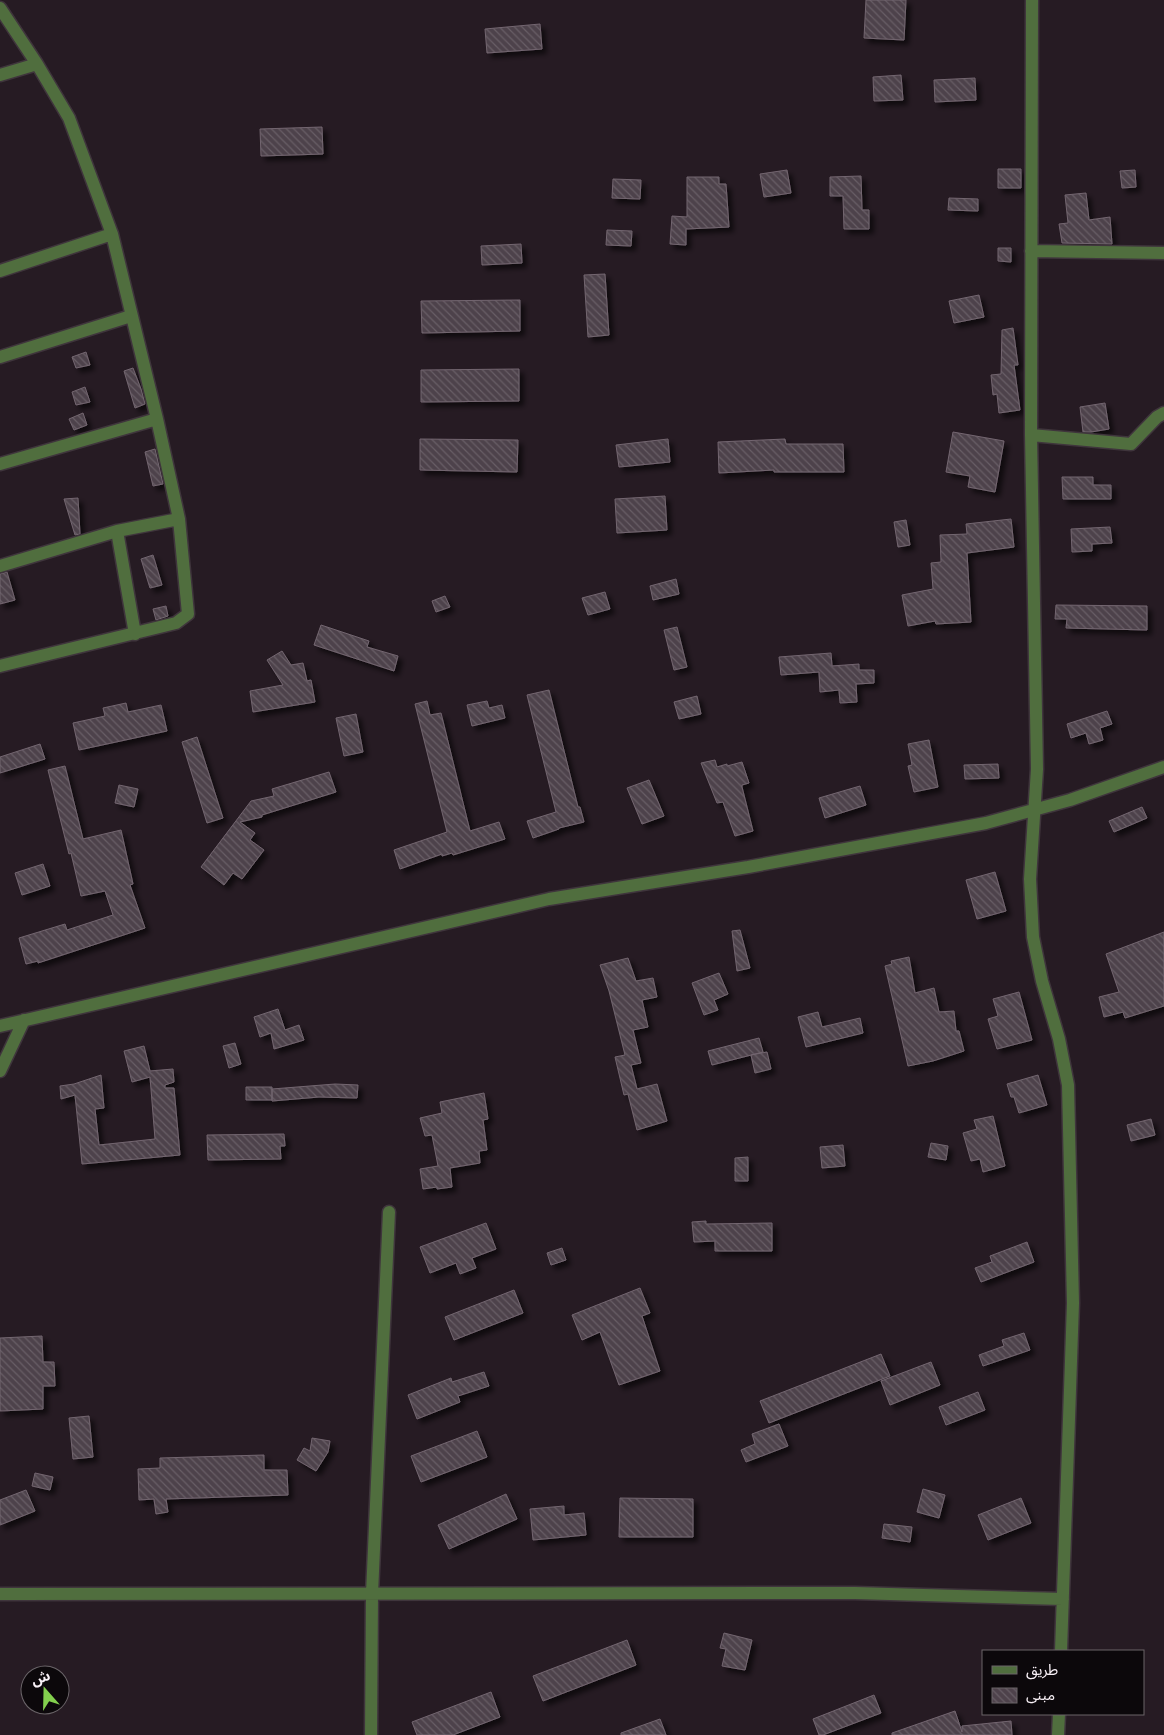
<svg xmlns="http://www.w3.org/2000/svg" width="1164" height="1735" font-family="Raleway,'Noto Sans Arabic',sans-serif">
  <defs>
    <pattern id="building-back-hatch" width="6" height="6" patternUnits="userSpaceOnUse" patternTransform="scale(1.25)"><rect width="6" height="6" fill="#4e424b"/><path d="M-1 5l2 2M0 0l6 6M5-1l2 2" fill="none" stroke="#685e66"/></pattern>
    <filter id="shadow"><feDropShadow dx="4.5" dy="4.5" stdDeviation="2.5" flood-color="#0009"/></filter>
  </defs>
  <rect width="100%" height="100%" fill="#261b23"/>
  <path fill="url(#building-back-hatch)" stroke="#736670" filter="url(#shadow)" d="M 866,0 L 906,0 L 904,40 L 864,38 Z
    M 540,24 L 542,49 L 487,53 L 485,29 Z
    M 901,75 L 903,100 L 874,101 L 873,77 Z
    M 975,78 L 976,100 L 935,102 L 934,80 Z
    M 322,127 L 323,154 L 261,156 L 260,129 Z
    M 998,169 L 1021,169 L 1021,188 L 998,188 Z
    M 787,170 L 791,193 L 764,197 L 760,174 Z
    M 1135,170 L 1136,187 L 1122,188 L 1120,171 Z
    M 861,176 L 862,210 L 869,210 L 869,229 L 844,229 L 843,196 L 830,196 L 830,177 Z
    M 687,177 L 719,177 L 719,184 L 726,184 L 729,227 L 686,229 L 686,245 L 670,244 L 672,216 L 687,217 Z
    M 613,179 L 641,180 L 640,199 L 612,198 Z
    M 1086,193 L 1089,220 L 1110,217 L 1112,244 L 1062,243 L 1059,224 L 1068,223 L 1065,195 Z
    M 949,198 L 978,199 L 978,211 L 948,210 Z
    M 607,230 L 632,231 L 631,246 L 606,245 Z
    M 521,244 L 522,263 L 482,265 L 481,246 Z
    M 998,248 L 1011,248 L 1011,262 L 998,261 Z
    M 605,274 L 609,335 L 588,337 L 584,275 Z
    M 979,295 L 984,317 L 954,323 L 949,301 Z
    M 520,300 L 520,331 L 422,333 L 421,301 Z
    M 1013,328 L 1018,365 L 1014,365 L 1020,410 L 999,413 L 997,394 L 993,395 L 991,375 L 1001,374 L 1002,330 Z
    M 86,352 L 90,365 L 76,368 L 72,357 Z
    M 133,368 L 141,389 L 145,404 L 135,408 L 124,371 Z
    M 519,369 L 519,401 L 421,402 L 421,370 Z
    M 85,387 L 90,402 L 76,405 L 72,392 Z
    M 1105,403 L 1109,429 L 1091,432 L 1083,432 L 1080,407 Z
    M 83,413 L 87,425 L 74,430 L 69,419 Z
    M 953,432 L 1004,441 L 995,492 L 968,487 L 970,476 L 946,472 Z
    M 420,439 L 518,440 L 517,472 L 420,470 Z
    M 668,439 L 670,462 L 619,467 L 616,445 Z
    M 785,439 L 786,444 L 843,444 L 844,472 L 774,472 L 774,470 L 719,473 L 718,442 Z
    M 155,449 L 163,484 L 153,486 L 145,452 Z
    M 1062,477 L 1093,477 L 1093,485 L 1111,485 L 1111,499 L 1063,499 Z
    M 665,496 L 667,530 L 617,533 L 615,499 Z
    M 78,498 L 80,534 L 75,535 L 64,499 Z
    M 1011,519 L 1014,547 L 967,553 L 971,622 L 936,624 L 935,621 L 908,626 L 902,595 L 933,589 L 931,563 L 941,562 L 940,535 L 967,534 L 966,524 Z
    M 906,520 L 910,545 L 898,547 L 894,522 Z
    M 1110,527 L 1112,543 L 1092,544 L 1092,551 L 1072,552 L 1071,529 Z
    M 153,555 L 162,585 L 150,588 L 141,559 Z
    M 7,572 L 15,600 L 0,604 L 0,574 Z
    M 676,579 L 679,594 L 653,600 L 650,586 Z
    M 605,592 L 610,609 L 588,615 L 582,598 Z
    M 445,596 L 450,607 L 436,612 L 432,601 Z
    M 1056,605 L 1147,606 L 1147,630 L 1066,628 L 1067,619 L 1055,619 Z
    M 166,606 L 168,616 L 156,620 L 153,609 Z
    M 321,625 L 369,641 L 367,647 L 398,656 L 394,671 L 314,645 Z
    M 677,627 L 687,667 L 674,670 L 664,630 Z
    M 282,651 L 291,665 L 303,663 L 307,681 L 311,680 L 315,702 L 253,712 L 250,691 L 283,685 L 267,660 Z
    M 831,653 L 832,666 L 859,664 L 859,670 L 874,670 L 874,683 L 856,684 L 857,702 L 840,703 L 839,690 L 820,692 L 819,672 L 781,675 L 779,657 Z
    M 549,690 L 578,807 L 580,807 L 584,822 L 559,828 L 559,829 L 533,838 L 527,821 L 556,812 L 527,695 Z
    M 697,696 L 701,714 L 679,719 L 674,702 Z
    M 427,701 L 430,715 L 441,713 L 470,831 L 499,822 L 505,839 L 453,855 L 452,853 L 442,856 L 442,854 L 400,869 L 394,850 L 447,832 L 415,704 Z
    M 487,701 L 489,708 L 502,705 L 505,718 L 472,726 L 467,705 Z
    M 126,703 L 128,712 L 161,705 L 167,731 L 79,750 L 73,723 L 105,716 L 103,708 Z
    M 1107,711 L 1112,724 L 1100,728 L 1103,740 L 1089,744 L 1086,733 L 1071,738 L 1067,724 Z
    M 356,714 L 363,752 L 344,756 L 336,718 Z
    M 197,737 L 223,818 L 207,823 L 182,742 Z
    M 929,740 L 938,787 L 914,792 L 908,766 L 912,765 L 908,744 Z
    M 40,744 L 45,759 L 0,773 L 0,757 Z
    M 715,760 L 717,767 L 727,764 L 727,766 L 742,762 L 749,783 L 742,785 L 742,787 L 753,831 L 735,836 L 723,802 L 717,803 L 701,763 Z
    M 998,764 L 999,778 L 965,779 L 964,765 Z
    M 65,766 L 83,839 L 121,830 L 133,884 L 130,885 L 145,928 L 38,963 L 38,961 L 26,964 L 19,938 L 65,924 L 67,930 L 113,915 L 105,891 L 81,896 L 71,853 L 69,854 L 48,770 Z
    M 329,772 L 336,792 L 262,815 L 262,817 L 240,822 L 255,833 L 250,840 L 264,850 L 242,879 L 233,873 L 224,885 L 201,867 L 251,801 L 274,796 L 272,789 Z
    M 649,780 L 664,816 L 642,824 L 627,788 Z
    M 119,785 L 138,789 L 134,807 L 115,803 Z
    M 860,786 L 866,805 L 825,818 L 819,798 Z
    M 1142,807 L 1147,818 L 1114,832 L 1109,821 Z
    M 43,864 L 50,886 L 22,895 L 15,873 Z
    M 995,872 L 1006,911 L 977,919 L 966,880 Z
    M 740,930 L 750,968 L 737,971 L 732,931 Z
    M 1164,932 L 1164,1006 L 1125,1018 L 1123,1012 L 1104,1017 L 1099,997 L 1119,992 L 1106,954 Z
    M 909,957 L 915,993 L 934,988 L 939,1012 L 954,1011 L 956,1031 L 959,1031 L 964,1051 L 933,1061 L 908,1066 L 885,966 L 892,964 L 891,961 Z
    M 628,958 L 636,981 L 653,978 L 657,997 L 642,1000 L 648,1027 L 633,1030 L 641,1063 L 631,1065 L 637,1089 L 657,1084 L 667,1121 L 637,1130 L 628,1094 L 624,1095 L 615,1057 L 625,1055 L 609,991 L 600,965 Z
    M 719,973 L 728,994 L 714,1000 L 718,1010 L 704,1015 L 692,983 Z
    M 1019,992 L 1032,1040 L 997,1049 L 988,1019 L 998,1016 L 993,999 Z
    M 278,1009 L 285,1030 L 299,1025 L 304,1040 L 274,1049 L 271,1033 L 260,1037 L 254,1017 Z
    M 818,1012 L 822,1027 L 860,1018 L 863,1033 L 806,1047 L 798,1017 Z
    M 759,1038 L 763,1052 L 712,1065 L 708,1051 Z
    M 235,1043 L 241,1064 L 229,1068 L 223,1046 Z
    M 144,1046 L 150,1071 L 173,1069 L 174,1082 L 165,1085 L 165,1088 L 174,1088 L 180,1155 L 82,1164 L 75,1095 L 61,1099 L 60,1086 L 74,1084 L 101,1075 L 104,1108 L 95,1109 L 99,1145 L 155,1139 L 150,1077 L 132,1082 L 124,1051 Z
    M 767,1052 L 771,1069 L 755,1073 L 751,1055 Z
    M 1038,1075 L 1047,1105 L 1019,1113 L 1014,1097 L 1011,1097 L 1007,1084 Z
    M 335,1084 L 358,1085 L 357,1098 L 319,1097 L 272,1101 L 272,1089 Z
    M 246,1087 L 272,1087 L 272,1100 L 246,1100 Z
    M 484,1093 L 488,1119 L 483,1120 L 487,1150 L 479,1151 L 480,1163 L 450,1168 L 452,1187 L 437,1189 L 437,1187 L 423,1189 L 420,1169 L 438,1166 L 432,1135 L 425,1136 L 420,1118 L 442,1113 L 440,1102 Z
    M 993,1116 L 1005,1166 L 983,1172 L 980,1159 L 971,1161 L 963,1133 L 977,1129 L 974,1120 Z
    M 1151,1119 L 1155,1135 L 1131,1141 L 1127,1125 Z
    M 284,1134 L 285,1146 L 280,1146 L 281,1159 L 208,1160 L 207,1135 Z
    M 931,1143 L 948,1146 L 946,1160 L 928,1157 Z
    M 843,1145 L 845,1166 L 822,1168 L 820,1147 Z
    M 748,1157 L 748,1181 L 735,1181 L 735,1158 Z
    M 706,1221 L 706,1224 L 772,1223 L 772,1251 L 715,1251 L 715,1241 L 694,1242 L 692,1222 Z
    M 486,1223 L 496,1249 L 472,1258 L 476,1268 L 460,1274 L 456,1263 L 430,1273 L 420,1247 Z
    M 1027,1242 L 1034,1262 L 981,1282 L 975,1268 L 992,1262 L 990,1256 Z
    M 562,1248 L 566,1260 L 551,1265 L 547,1253 Z
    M 640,1288 L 650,1313 L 642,1316 L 660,1371 L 619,1385 L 600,1332 L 582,1340 L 572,1315 Z
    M 514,1290 L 523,1313 L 454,1340 L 445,1317 Z
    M 1024,1333 L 1030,1350 L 983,1366 L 979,1355 L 1004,1346 L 1002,1340 Z
    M 42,1336 L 43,1362 L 54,1362 L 55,1386 L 43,1386 L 43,1409 L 0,1411 L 0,1338 Z
    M 881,1354 L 890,1376 L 769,1423 L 760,1401 Z
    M 931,1362 L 940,1385 L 890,1405 L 881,1381 Z
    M 484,1372 L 489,1386 L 458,1396 L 460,1402 L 417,1419 L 408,1395 L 451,1378 L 452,1382 Z
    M 978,1392 L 985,1410 L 946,1425 L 939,1407 Z
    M 89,1416 L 93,1457 L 73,1459 L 69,1418 Z
    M 779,1424 L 788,1446 L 746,1462 L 741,1450 L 755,1444 L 752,1434 Z
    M 477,1431 L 487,1457 L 421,1482 L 411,1456 Z
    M 312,1438 L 330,1441 L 328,1452 L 316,1471 L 297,1460 L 304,1448 L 310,1451 Z
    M 264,1455 L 264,1470 L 287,1470 L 288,1495 L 166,1499 L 168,1512 L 156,1514 L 154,1499 L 139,1500 L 138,1469 L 160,1468 L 160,1458 Z
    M 35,1473 L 53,1477 L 50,1490 L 32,1486 Z
    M 923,1489 L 945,1495 L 939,1518 L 917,1512 Z
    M 26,1490 L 35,1511 L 0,1525 L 0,1500 Z
    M 506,1494 L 517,1519 L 449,1549 L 438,1525 Z
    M 620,1498 L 693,1499 L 693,1537 L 619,1537 Z
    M 1021,1498 L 1031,1523 L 988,1540 L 978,1515 Z
    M 564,1506 L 564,1515 L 584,1513 L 586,1535 L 533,1540 L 530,1509 Z
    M 884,1524 L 912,1527 L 910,1542 L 882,1538 Z
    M 724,1633 L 752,1640 L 745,1670 L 722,1666 L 726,1649 L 720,1648 Z
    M 627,1640 L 636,1665 L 543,1701 L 533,1676 Z
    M 491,1692 L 500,1717 L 453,1735 L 417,1735 L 412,1722 Z
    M 874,1695 L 881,1713 L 823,1735 L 819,1735 L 813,1719 Z
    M 955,1711 L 962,1732 L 962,1726 L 1011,1721 L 1012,1735 L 892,1735 L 892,1733 Z
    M 660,1719 L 666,1735 L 621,1735 L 621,1733 Z"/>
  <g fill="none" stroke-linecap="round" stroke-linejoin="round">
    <g stroke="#3f353c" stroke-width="15">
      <path id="minor" d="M 1032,0 L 1031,435 L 1037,769 L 1030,879 L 1033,937 L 1042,981 L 1059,1039 L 1068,1085 L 1073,1303 L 1061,1651
        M 0,8 L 37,64 L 69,118 L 112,234 L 157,419 L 179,519 L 188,614 L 176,623 L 0,666
        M 0,75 L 37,64
        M 1031,251 L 1164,253
        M 0,271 L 112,234
        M 0,357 L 131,316
        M 1031,435 L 1131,444 L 1157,417 L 1164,413
        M 0,464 L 157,419
        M 117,531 L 135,634
        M 0,566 L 117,531 L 179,519
        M 0,1026 L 549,899 L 748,867 L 986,823 L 1070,800 L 1164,767
        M 0,1071 L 24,1020
        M 0,1594 L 855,1593 L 1063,1599
        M 371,1735 L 372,1594 L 389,1212
        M 1058,1735 L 1059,1714"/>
    </g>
    <use href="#minor" stroke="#506e3e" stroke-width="12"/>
  </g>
  <rect x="982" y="1650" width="162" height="65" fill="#0c080b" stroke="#6b6569"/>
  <rect x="992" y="1666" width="25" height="8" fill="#506e3e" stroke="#6b6569"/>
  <text x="1026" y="1675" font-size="15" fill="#f9f1f7">طريق</text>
  <rect x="992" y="1688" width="25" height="15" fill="url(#building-back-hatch)" stroke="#6b6569"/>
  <text x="1026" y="1700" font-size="15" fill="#f9f1f7">مبنى</text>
  <g transform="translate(45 1690) rotate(340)"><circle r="24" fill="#0c080b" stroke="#6b6569"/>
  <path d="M0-4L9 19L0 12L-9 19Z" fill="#83d04e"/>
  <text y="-8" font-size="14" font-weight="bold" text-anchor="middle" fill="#f9f1f7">ش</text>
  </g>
</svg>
